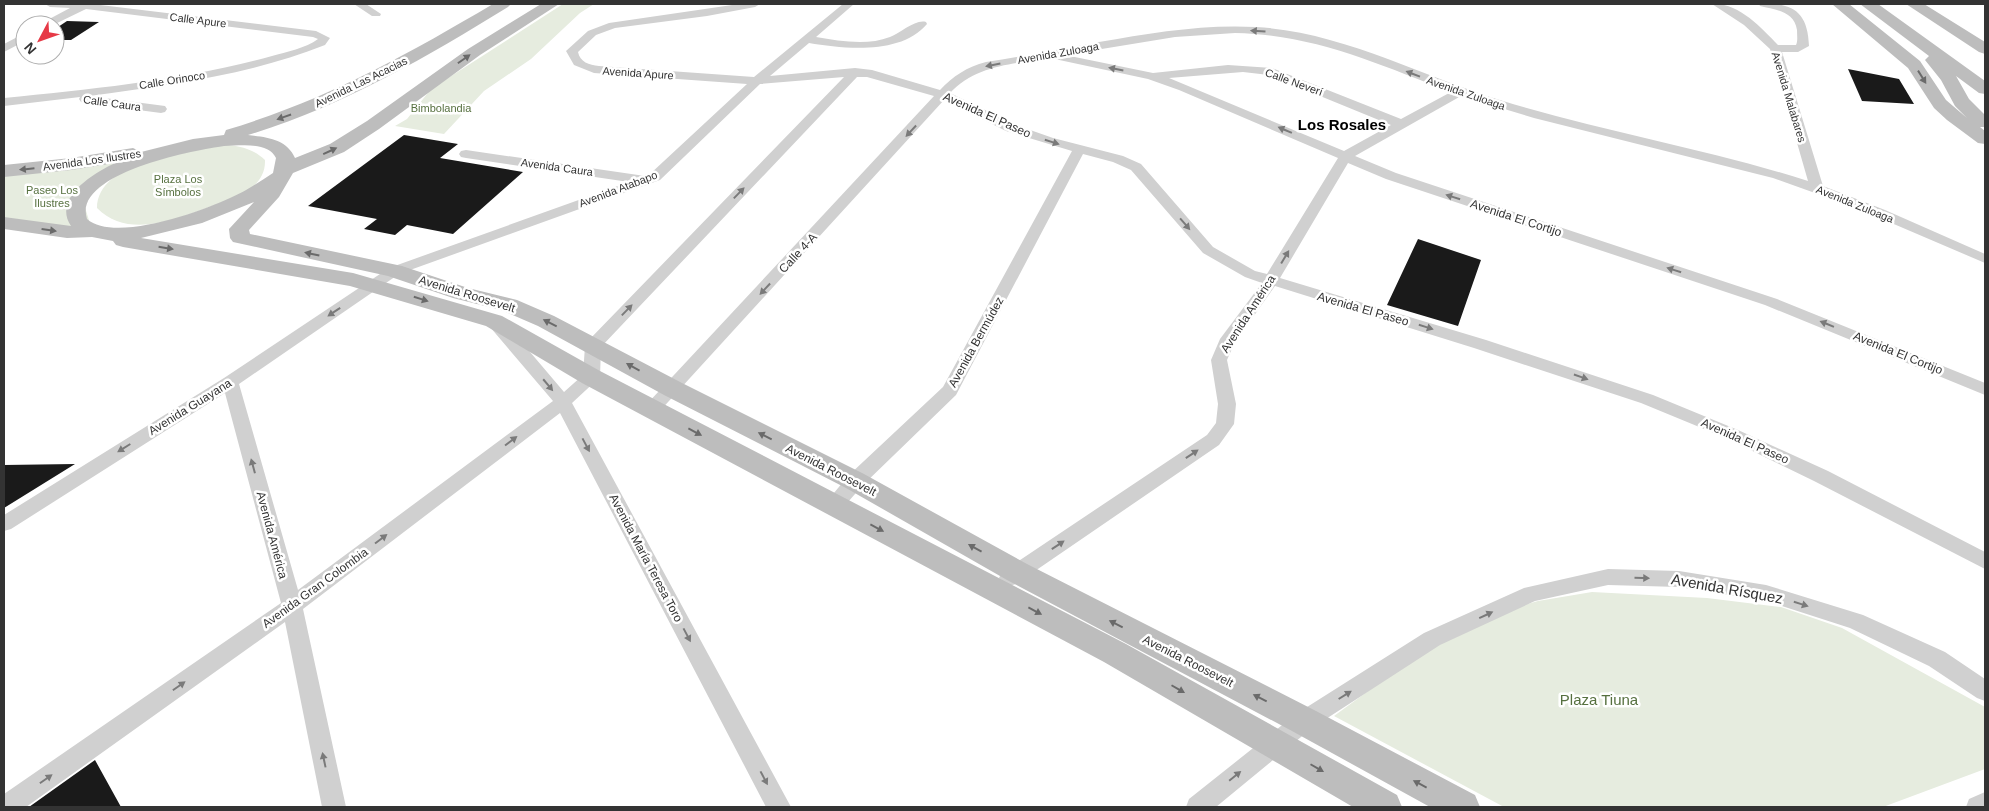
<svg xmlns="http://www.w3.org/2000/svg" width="1989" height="811" font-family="Arial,sans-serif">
  <rect width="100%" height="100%" fill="#fff"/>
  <path fill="#e6ecdf" d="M 563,4 L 594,4 L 580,13 L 531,59 L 484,91 L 444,134 L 395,126 L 407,119 L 431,89 Z
    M 220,144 C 238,146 251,147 265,160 C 266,190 232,199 209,207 C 175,220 127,239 97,208 C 98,161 184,152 220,144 Z
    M 169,149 L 130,163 L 83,201 L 92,230 L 4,222 L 4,171 Z
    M 1592,592 L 1707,598 L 1781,607 L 1842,628 L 1985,707 L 1985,769 L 1883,807 L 1504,807 L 1334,716 L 1416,656 L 1477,618 L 1538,601 Z"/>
  <path fill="#1a1a1a" d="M 67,21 L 99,22 L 71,40 L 55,40 L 55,29 Z
    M 1848,69 L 1899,79 L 1914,104 L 1862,101 Z
    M 404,135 L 458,144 L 440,158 L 523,172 L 453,234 L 407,225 L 395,235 L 364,229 L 377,219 L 308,206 Z
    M 1418,239 L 1481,260 L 1458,326 L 1387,305 Z
    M 75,464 L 4,508 L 4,465 Z
    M 95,760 L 121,807 L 29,807 Z"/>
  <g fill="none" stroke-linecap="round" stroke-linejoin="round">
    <path fill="#d0d0d0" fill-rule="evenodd" d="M 45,4 L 92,4 L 316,31 L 330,38 L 325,45 C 250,75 168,85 89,96 L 165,106 L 167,109 L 165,112 L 161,113 L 85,103 L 81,102 L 79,99 L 80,97 L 4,106 L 4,98 C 93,89 185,80 272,56 C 286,52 306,48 318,39 L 313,37 L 86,9 L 53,25 L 38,25 L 70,8 L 50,7 Z
      M 354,4 L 366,4 L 381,14 L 380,16 L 372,16 Z
      M 739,4 L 760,4 L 755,7 L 707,16 L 615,28 L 596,35 L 578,52 C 580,62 589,65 599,66 L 754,77 L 843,4 L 854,4 L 816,37 C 840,41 867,46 890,37 C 901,33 915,19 926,22 L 927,24 C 901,55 845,49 809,43 L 770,76 L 855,68 L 872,70 L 940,90 C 953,76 967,67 986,62 C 1024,56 1061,49 1099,42 C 1151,33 1203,24 1256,27 C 1343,32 1421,76 1503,101 C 1604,132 1708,149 1808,181 L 1770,49 L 1744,25 L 1712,4 C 1738,2 1761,27 1778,45 L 1796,45 C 1798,41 1797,36 1797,30 C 1794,11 1776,10 1760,6 L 1759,4 C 1792,2 1808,11 1809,46 L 1798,52 L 1782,52 L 1823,186 L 1885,210 L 1985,254 L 1985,263 L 1854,207 L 1773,178 L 1534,118 L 1461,96 L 1355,156 L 1396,173 L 1777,299 L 1985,383 L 1985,395 L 1765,305 L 1386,179 L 1348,163 L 1280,278 L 1486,340 L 1653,395 L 1738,430 L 1828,471 L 1985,552 L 1985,569 L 1814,481 L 1726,438 L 1641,403 L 1474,348 L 1275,286 L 1234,344 L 1227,360 L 1236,404 L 1234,424 L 1219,445 L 1016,584 L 1009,586 L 1002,584 L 999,578 L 1002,572 L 1207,435 L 1216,423 L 1218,404 L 1211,360 L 1220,339 L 1262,283 L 1245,277 L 1203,253 L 1131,170 L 1113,162 L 1083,154 L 956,395 L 862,486 L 841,510 L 834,512 L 827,510 L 824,505 L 848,476 L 943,387 L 1072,151 L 1006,131 L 944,100 L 658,413 L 652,415 L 646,413 L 643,409 L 646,405 L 934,96 L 867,77 L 857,77 L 601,347 L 600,377 L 572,403 L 791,807 L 766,807 L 560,413 L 303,609 L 346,807 L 322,807 L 285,622 L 26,807 L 4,807 L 4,794 L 281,603 L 225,393 L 11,529 L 4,531 L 4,515 L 224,378 L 389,268 L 629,182 L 466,158 L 461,157 L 459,154 L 461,151 L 466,150 L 645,176 L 650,174 L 747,84 L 594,73 L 574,65 L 566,51 L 588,31 L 609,23 ZM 1235,33 C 1316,35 1377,64 1451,92 L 1401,119 L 1272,68 L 1228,65 L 1153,73 L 1065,55 L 1175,37 ZM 1050,58 L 1148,79 L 1179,90 L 1338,158 L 1267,274 L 1255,271 L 1213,247 L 1141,164 L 1123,156 L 1053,138 L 1016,125 L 950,93 C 976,65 1014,64 1050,58 ZM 1243,72 L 1269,75 L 1391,125 L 1344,151 L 1169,78 ZM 844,77 L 587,342 L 585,346 L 583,375 L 564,392 L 502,319 L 490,319 L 488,323 L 490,327 L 553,401 L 298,590 L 239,384 L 399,274 L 660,180 L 760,84 Z
      M 25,33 L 25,41 L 4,52 L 4,44 Z
      M 1608,569 L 1679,571 L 1766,585 L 1863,615 L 1945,652 L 1985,679 L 1985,701 L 1977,698 L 1929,666 L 1850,628 L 1766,601 L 1679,587 L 1608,585 L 1535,601 L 1440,645 L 1312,728 L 1216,807 L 1186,807 L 1189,799 L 1296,714 L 1424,633 L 1524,588 Z
      M 1985,792 L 1985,807 L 1966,807 L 1969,799 Z"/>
    <path fill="#bdbdbd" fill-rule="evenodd" d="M 493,4 L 511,4 L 508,7 C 425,58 343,106 248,135 C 267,137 287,139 295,158 L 330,144 L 367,121 L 468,49 L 541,4 L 559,4 L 480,55 L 379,129 L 344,152 L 293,173 L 279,197 L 249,230 L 250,234 L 402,266 L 468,288 L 517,300 L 554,316 L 682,383 L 864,474 L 1027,564 L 1316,711 L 1475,795 L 1480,807 L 1430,807 L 1292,731 L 1007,580 L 846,488 L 664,395 L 538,326 L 501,310 L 453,298 L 388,276 L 233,242 L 230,238 L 229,229 L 254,202 L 202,223 L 141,238 L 353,273 L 502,316 L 600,371 L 1126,644 L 1397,795 L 1402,807 L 1353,807 L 1104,662 L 582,383 L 486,326 L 350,286 L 123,247 L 116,245 L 113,241 L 92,237 L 67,238 L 4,229 L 4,217 L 71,226 C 52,198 94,173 115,163 L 71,170 L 4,177 L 4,165 L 71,158 L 133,148 L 141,152 L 193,139 L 224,135 L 226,130 C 326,100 403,57 493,4 ZM 224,146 C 239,146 268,141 276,158 L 273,173 C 259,182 246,191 230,198 C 200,212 114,243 87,219 C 72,173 195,150 224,146 Z
      M 1832,4 L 1849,4 L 1920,61 L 1946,100 L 1967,118 L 1955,106 L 1941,80 L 1925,60 L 1929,56 L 1860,4 L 1878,4 L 1985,81 L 1985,94 L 1979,93 L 1956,76 L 1969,99 L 1985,115 L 1985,127 L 1980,127 L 1985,131 L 1985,144 L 1978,143 L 1947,120 L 1934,108 L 1908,68 Z
      M 1906,4 L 1924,4 L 1985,42 L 1985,54 L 1979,52 Z"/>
  </g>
  <defs><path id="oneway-solid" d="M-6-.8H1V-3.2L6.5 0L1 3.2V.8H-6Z" transform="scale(1.25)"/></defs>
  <g fill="#7a7a7a">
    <use href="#oneway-solid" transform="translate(1258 31) rotate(-176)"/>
    <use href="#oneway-solid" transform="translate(993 65) rotate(169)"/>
    <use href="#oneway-solid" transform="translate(1116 69) rotate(-169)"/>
    <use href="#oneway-solid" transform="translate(1413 74) rotate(-159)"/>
    <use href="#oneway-solid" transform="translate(1285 130) rotate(-157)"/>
    <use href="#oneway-solid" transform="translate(911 131) rotate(133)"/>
    <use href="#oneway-solid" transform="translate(1052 142) rotate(17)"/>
    <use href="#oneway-solid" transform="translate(739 193) rotate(-46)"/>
    <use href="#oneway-solid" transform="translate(1453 197) rotate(-162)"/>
    <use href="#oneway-solid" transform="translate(1185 224) rotate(49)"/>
    <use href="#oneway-solid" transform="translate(1285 257) rotate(-59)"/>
    <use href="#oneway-solid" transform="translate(1674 270) rotate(-162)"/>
    <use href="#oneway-solid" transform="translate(765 289) rotate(133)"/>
    <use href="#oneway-solid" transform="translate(627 310) rotate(-46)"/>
    <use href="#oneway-solid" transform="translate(334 312) rotate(146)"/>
    <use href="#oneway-solid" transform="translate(1827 324) rotate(-158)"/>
    <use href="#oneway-solid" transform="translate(1426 327) rotate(17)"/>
    <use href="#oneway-solid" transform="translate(1581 377) rotate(19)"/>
    <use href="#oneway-solid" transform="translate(548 385) rotate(50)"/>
    <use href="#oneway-solid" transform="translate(511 441) rotate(-37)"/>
    <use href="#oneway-solid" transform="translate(586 445) rotate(62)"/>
    <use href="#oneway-solid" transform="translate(124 448) rotate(148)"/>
    <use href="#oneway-solid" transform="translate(1192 454) rotate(-34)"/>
    <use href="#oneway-solid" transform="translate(253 466) rotate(-105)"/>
    <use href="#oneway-solid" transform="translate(381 539) rotate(-37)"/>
    <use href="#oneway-solid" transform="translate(1058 545) rotate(-34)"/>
    <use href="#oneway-solid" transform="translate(1642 578) rotate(1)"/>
    <use href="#oneway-solid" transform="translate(1801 604) rotate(17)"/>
    <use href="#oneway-solid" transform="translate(1486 615) rotate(-25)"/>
    <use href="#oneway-solid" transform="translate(687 635) rotate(62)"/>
    <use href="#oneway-solid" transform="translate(179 686) rotate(-35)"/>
    <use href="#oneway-solid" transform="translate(1345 695) rotate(-32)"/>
    <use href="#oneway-solid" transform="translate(324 760) rotate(-102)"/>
    <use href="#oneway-solid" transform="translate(1235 776) rotate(-39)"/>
    <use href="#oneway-solid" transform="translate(764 778) rotate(62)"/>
    <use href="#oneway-solid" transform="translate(46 779) rotate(-35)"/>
  </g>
  <g fill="#6a6a6a">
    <use href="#oneway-solid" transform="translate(464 59) rotate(-35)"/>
    <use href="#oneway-solid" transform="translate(1922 77) rotate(58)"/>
    <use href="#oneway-solid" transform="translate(284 117) rotate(161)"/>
    <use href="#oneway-solid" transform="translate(330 151) rotate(-25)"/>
    <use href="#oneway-solid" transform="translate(27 169) rotate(174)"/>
    <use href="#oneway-solid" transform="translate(49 230) rotate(8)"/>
    <use href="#oneway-solid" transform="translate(166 248) rotate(9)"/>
    <use href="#oneway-solid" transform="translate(312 254) rotate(-168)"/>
    <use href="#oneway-solid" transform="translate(421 299) rotate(17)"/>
    <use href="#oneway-solid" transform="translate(550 323) rotate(-153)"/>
    <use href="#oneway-solid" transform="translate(633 367) rotate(-151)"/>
    <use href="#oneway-solid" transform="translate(695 432) rotate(28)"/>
    <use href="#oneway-solid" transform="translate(765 436) rotate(-153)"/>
    <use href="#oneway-solid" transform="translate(877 528) rotate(28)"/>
    <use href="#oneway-solid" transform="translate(975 548) rotate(-151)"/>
    <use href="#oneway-solid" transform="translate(1035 611) rotate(28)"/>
    <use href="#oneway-solid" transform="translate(1116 624) rotate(-153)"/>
    <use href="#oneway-solid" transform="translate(1178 689) rotate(30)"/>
    <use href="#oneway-solid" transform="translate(1260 698) rotate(-153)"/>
    <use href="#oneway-solid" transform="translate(1317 768) rotate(30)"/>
    <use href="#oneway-solid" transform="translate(1420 784) rotate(-152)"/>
  </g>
  <g text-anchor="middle" stroke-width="5" stroke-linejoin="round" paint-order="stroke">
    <g font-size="11" fill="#333" stroke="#fff">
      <text transform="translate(198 20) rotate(7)" y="4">Calle Apure</text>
      <text transform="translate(1058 53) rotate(-10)" y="4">Avenida Zuloaga</text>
      <text transform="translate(638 73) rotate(4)" y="4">Avenida Apure</text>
      <text transform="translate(172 80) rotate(-9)" y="4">Calle Orinoco</text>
      <text transform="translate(361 82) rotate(-26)" y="4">Avenida Las Acacias</text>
      <text transform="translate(1294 82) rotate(20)" y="4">Calle Neverí</text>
      <text transform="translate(1466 93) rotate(19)" y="4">Avenida Zuloaga</text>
      <text transform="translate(1789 97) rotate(73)" y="4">Avenida Malabares</text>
      <text transform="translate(112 103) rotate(8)" y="4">Calle Caura</text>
      <text transform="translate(92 160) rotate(-8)" y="4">Avenida Los Ilustres</text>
      <text transform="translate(557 167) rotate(8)" y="4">Avenida Caura</text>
      <text transform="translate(618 189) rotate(-21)" y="4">Avenida Atabapo</text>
      <text transform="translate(1855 204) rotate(22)" y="4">Avenida Zuloaga</text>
    </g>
    <g font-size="11" fill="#56703f" stroke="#fff">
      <text x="441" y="112">Bimbolandia</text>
      <text x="178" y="183">Plaza Los<tspan x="178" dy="13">Símbolos</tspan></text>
      <text x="52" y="194">Paseo Los<tspan x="52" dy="13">Ilustres</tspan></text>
    </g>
    <g font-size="12" fill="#333" stroke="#fff">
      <text transform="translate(987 115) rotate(24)" y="4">Avenida El Paseo</text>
      <text transform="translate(1516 218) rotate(18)" y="4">Avenida El Cortijo</text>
      <text transform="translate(798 253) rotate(-47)" y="4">Calle 4-A</text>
      <text transform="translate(467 294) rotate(17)" y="4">Avenida Roosevelt</text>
      <text transform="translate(1363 309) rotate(16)" y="4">Avenida El Paseo</text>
      <text transform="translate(1248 314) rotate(-57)" y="4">Avenida América</text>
      <text transform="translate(976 342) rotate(-61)" y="4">Avenida Bermúdez</text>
      <text transform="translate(1898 353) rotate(22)" y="4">Avenida El Cortijo</text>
      <text transform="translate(190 407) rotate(-32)" y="4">Avenida Guayana</text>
      <text transform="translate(1745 441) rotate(24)" y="4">Avenida El Paseo</text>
      <text transform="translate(831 470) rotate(27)" y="4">Avenida Roosevelt</text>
      <text transform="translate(272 535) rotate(75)" y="4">Avenida América</text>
      <text transform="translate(646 558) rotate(62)" y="4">Avenida María Teresa Toro</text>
      <text transform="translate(315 588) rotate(-36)" y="4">Avenida Gran Colombia</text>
      <text transform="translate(1188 661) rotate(27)" y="4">Avenida Roosevelt</text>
    </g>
    <g font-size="15" font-weight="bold" fill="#000" stroke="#fff">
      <text x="1342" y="130">Los Rosales</text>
    </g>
    <g font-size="15" fill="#333" stroke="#fff">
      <text transform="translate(1727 589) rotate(10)" y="5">Avenida Rísquez</text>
    </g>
    <g font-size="15" fill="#56703f" stroke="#fff">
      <text x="1599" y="705">Plaza Tiuna</text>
    </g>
  </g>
  <rect width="1989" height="811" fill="none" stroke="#333333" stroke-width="10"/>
  <g transform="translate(40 40) rotate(229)"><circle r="24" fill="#ffffff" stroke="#adadad"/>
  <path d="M0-4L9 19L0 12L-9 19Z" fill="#e63946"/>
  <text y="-8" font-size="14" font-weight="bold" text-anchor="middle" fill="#333333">N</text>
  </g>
</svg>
